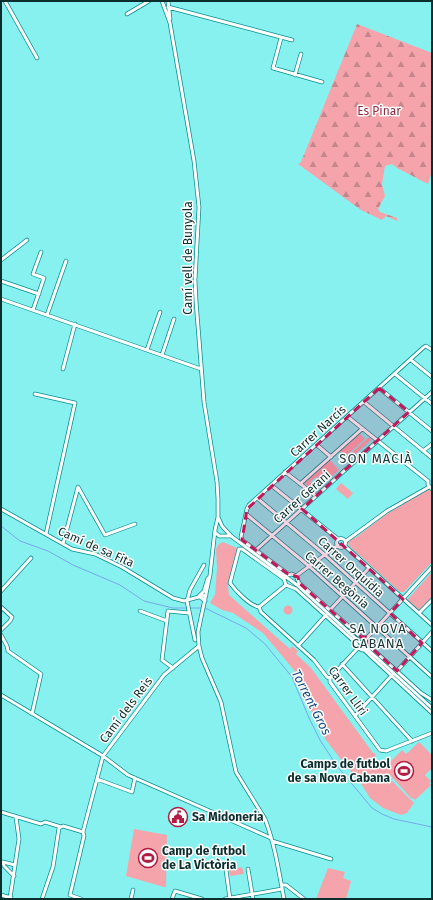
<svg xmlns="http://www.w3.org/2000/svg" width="433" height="900" font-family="'Fira Sans',sans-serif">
  <defs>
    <pattern id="forest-firs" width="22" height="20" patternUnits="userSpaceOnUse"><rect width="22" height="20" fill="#f6a4ab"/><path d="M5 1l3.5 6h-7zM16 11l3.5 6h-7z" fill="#c5868c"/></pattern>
  </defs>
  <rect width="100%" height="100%" fill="#86f1ef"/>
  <path fill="#f6a4ab" d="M 359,433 L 365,439 L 345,457 L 340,451 Z
    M 369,437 L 371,440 L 348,461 L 346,458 Z
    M 330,460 L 339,470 L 323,484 L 316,477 L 310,482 L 313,485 L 310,488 L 304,483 Z
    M 341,483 L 353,493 L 348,499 L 336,489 Z
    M 428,489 L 432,491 L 432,562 L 404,592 L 400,592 L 349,546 L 348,541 L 353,537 L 355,538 L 385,515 Z
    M 223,542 L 239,549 L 228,586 L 229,595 L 290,649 L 292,646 L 298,651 L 296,654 L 311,668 L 373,753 L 375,753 L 377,768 L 380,766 L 383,769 L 402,750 L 406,754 L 419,742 L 432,755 L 432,768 L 425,775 L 431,781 L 429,783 L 431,785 L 415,800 L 413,798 L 412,799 L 388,773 L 384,776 L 390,779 L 414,803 L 407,813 L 401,815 L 383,808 L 370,798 L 360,782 L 342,761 L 326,740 L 312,713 L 298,675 L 263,633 L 233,613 L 222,610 L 210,603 L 215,594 L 217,568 L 216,549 L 219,544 Z
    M 432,572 L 432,597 L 419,611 L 407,600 Z
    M283.5 610a4.5 4.5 0 1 1 9 0a4.5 4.5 0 1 1-9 0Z
    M 134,829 L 167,835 L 166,887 L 164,887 L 126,876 Z
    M 242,867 L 244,874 L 230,876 L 229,870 Z
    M 328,868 L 345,872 L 343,878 L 351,881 L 346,899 L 316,899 Z"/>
  <path fill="url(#forest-firs)" d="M 357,24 L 432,53 L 432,171 L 428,184 L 397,168 L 392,164 L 385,166 L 382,184 L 385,196 L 378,209 L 380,212 L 397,218 L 397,221 L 386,216 L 382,220 L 361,210 L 298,164 L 301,162 Z"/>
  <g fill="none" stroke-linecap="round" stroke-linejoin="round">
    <path stroke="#77aae8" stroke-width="1" d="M 1,526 L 20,541 L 48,551 L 73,565 L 120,585 L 144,601 L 173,608 L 202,608
      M 205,608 L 246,628 L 265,644 L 292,677 L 309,718 L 320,740 L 337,766 L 372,808 L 382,814 L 394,819 L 432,827"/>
    <g stroke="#058e8d" stroke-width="4.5">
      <path id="minor" d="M 5,1 L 37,58
        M 162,1 L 170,23 L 194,161 L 199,207 L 195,280 L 196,301 L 204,402 L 217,482 L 218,499 L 218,517 L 215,530 L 210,575 L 198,632 L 199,646 L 202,658 L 221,702 L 236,772 L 265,819 C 275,845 279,872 284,899
        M 168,1 L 170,19
        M 168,7 L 292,40
        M 127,14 L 149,1
        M 281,38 L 273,68 L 322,82
        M 295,75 L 301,54
        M 1,260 L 27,240
        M 1,281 L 39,294
        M 1,299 L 201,369
        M 33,310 L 44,278 L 33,274 L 41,252
        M 47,315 L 66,261
        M 147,350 L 160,312
        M 162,355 L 174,319
        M 411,360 L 432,377
        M 63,369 L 75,324
        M 395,374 L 432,404
        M 379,388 L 432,431
        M 35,394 L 75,403 L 46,534
        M 364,402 L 432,458
        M 348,417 L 428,481
        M 317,445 L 331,457
        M 423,451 L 432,444
        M 285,472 L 316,496
        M 428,481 L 428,485 L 432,489
        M 300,484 L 362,429
        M 271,485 L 338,539
        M 257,498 L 325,555 L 432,651
        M 1,509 L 72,549 L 95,554 L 122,567 L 173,598 L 184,601 L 206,595
        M 246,514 L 310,567 L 432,677
        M 218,517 L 222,526 L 231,536 L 297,585 L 432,708
        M 215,532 L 219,536 L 231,536
        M336.5 543a4.5 4.5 0 1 1 9 0a4.5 4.5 0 1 1-9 0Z
        M 346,541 L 387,511 L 429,487
        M 63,544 L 78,487 L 105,535 L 135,524
        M 345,546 L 432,625
        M 256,550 L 432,392
        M 288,574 L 242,540 L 241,537 L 247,509 L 249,505 L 424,347 L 426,346 L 432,350
        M 287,575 L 292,574 L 296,576 L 299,583 L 361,637 L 366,639 L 368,643 L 367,648
        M 296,576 L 338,545
        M 285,577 L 284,579 L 286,585 L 296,589 L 356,643 L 358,648 L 362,650 L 367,648
        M 1,591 L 31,558
        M 205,601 L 199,596 L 204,591 L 208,578
        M 1,607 L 12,617 L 10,621 L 1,630
        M 259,607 L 261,612 L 314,660 L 327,677 L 330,678 L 330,682 L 380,750 L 386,751 L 432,733
        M 259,607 C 250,606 235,590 230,583 L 239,549 L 242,549 L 284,579
        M 259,607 L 286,585
        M 330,610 L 369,568
        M 140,611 L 167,621
        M 419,613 L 432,600
        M 1,635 L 7,646 L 8,651 L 41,674 L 32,714
        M 366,639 L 432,567
        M 195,640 L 187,601 L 190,590 L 204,565
        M 368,645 L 421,693 L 432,700
        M 298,646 L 326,615
        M 364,650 L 432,713
        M 342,664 L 412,741
        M 173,668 L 162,660 L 168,611 L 189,613
        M 397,671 L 432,632
        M 330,678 L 358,648
        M 1,695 L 103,756 L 128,775 L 271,838
        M 355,716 L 392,675
        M 97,779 L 132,792 L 135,778
        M 1,812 L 41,824 L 45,822 L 61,827
        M 272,841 L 331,859
        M 248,869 L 253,899
        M 226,870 L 230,899
        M 14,876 L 4,866 L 3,862 L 15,865
        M 282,885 L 286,885 L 304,899
        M 1,895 L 11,898
        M 10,898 L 19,839 L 16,817
        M 42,899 L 53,867 L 59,828 L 63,826 L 83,832 L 103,756 L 164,675 L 199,646
        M 81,899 L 70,895 L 84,836 L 83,832
        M 131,899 L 133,890
        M 172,899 L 175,891 L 202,899
        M 225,899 L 282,889"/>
    </g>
    <use href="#minor" stroke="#fff" stroke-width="3"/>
  </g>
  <path fill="#c2185b" fill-opacity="0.2" stroke="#c2185b" stroke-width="3" stroke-dasharray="8 5" stroke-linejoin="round" d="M 379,388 L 409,412 L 302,509 L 403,599 L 390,613 L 422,643 L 397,671 L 368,645 L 369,637 L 361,637 L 299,583 L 298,577 L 288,574 L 242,540 L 247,509 Z"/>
  <defs>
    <g id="stadium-ring" transform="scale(1)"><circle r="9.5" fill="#fdfdfd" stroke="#b01c42" stroke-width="1.5"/><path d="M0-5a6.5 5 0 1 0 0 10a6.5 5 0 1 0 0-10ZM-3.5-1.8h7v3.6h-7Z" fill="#b01c42"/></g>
    <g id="civic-ring" transform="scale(1)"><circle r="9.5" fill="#fdfdfd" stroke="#b01c42" stroke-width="1.5"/><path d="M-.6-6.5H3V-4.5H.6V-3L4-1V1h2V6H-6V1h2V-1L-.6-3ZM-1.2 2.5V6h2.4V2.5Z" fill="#b01c42"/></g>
  </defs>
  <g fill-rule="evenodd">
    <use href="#stadium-ring" x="404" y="771"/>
    <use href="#civic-ring" x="178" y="817"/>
    <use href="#stadium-ring" x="148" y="858"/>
  </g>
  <g text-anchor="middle" stroke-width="3" stroke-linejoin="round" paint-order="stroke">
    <g font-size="12" fill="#912c3f" stroke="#fdfdfd">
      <text x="379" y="115">Es Pinar</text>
    </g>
    <g font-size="12" fill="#0a2e2d" stroke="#fdfdfd">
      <text transform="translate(188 258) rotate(-90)" y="4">Camí vell de Bunyola</text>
      <text transform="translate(318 431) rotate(-42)" y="4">Carrer Narcís</text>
      <text transform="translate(302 497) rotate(-42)" y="4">Carrer Gerani</text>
      <text transform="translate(96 547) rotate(24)" y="4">Camí de sa Fita</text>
      <text transform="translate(351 567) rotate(42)" y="4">Carrer Orquídia</text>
      <text transform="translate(337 580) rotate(41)" y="4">Carrer Begònia</text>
      <text transform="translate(348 691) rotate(54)" y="4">Carrer Lliri</text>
      <text transform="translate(126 710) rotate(-53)" y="4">Camí dels Reis</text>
    </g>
    <g font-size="12" font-weight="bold" fill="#0a2e2d" stroke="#fdfdfd" text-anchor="start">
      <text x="390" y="768" text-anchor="end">Camps de futbol<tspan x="390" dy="14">de sa Nova Cabana</tspan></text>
      <text x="192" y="821">Sa Midoneria</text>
      <text x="162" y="855">Camp de futbol<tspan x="162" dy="14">de La Victòria</tspan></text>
    </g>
    <g font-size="13" letter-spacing="1" fill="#133635" stroke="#fdfdfd">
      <text x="376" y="463">SON MACIÀ</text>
      <text x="378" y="633">SA NOVA<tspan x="378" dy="15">CABANA</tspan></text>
    </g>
    <g font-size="13" font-style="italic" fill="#194c85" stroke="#fdfdfd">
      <text transform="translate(312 702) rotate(63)" y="5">Torrent Gros</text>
    </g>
  </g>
  <rect width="433" height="900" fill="none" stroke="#0a2e2d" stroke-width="4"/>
</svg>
